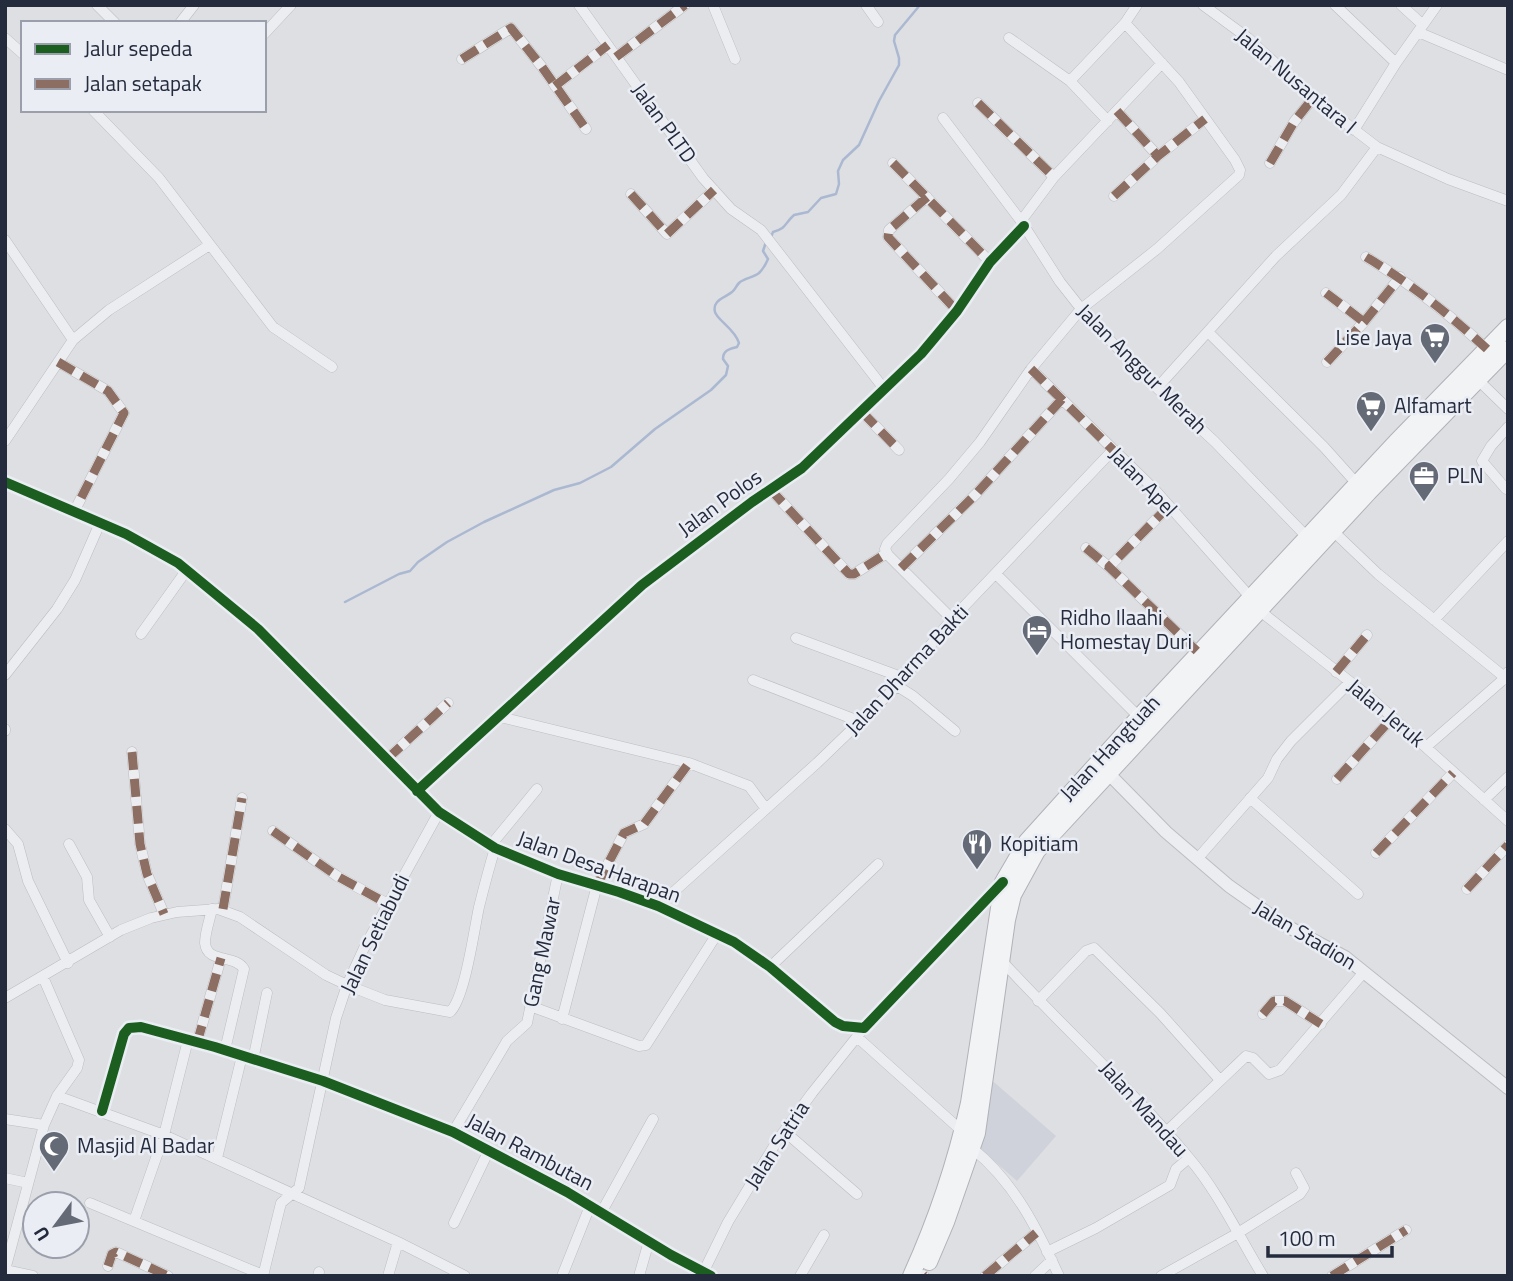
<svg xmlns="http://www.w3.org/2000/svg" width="1513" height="1281" font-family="'Titillium Web',sans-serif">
  <rect width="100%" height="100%" fill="#dedfe3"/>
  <path fill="#cfd2da" d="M 988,1077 L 1056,1136 L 1017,1181 L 976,1145 Z"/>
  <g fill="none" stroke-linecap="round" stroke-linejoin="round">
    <path stroke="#aab8d1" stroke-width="2.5" d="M 771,237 L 773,232 C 787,228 784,224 794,215 L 808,212 L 821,198 L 836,194 L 839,184 L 838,171 L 843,160 L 859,145 L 879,101 L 899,65 L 899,58 L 894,41 L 895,35 L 920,5
      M 345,602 L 399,574 L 410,571 L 418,562 L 447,542 L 484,522 L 554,490 L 580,483 L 611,467 L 655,429 L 711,390 L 726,375 L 728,366 L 723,359 C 723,350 730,349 737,347 L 739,343 C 735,329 717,320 715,312 C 712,300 725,298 732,292 C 735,290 736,286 739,283 C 744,278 753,278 759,273 C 763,269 766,264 768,259 L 763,251 L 766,242"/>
    <g stroke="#bcbdc1" stroke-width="11">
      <path id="minor" d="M 97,5 L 115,23
        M 579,5 L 703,178 L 731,209 L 761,230 L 885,390
        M 713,5 L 735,59
        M 866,5 L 878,22
        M 1203,5 L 1248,38 L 1313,98 L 1377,147 L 1448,179 L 1508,201
        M 1335,5 L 1396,63
        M 1401,5 L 1423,25
        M 180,23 L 194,5
        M 1418,32 L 1508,70
        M 264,34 L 291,5
        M 5,38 L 23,54
        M 1009,38 L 1070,81
        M 616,57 L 685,5
        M 462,59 L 511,28 L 542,67 L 586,129
        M 555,86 L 608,45
        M 978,103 L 1054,177
        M 93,110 L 159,178 L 273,327 L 332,367
        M 1117,111 L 1158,156
        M 943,118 L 1021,221 L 1060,282 L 1090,320 L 1157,388 L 1215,442 L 1308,538
        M 1108,121 L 1070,81 L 1125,23 L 1137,5
        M 1354,130 L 1396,63 L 1437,5
        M 893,163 L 990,262
        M 1270,163 L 1294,122 L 1313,98
        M 631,194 L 667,234 L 714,190
        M 1114,196 L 1158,156 L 1205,119
        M 927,197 L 889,230 L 888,237 L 957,311
        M 1021,221 L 1054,177 L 1162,63
        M 5,240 L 73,340
        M 1366,257 C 1410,283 1449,314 1487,349
        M 1326,293 L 1364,322
        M 1208,332 L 1324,447 L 1358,485
        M 58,362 L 108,391 L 124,413 L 74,512
        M 1327,362 L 1364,322 L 1400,277
        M 1031,369 L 1155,490 L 1251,598
        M 1478,380 L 1508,409
        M 1157,388 L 1276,256 L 1341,195 L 1377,147
        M 862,412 L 899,450
        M 5,441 L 73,340 L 109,310 L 208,246
        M 770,489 L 849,574 L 854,574 L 887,553
        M 1506,489 L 1482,461 L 1491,446 L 1508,427
        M 1169,506 L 1109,567 L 1199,653
        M 1333,531 L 1378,574 L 1508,680
        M 1086,548 L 1109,567
        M 901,568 L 977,493 L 1062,399
        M 996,574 L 1139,717
        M 1260,611 L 1372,699 L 1508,821
        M 952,619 L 888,555 L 885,549 L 887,544 L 949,479 L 980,442 L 1031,369 L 1081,309 L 1157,249 L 1239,175 L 1240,170 L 1235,160 L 1179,82 L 1125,23
        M 1434,620 L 1508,541
        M 141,634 L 186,571
        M 796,638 L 904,678
        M 1336,672 L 1367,635
        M 5,675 L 57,609 L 75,580 L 100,523
        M 753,680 L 861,722
        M 897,686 L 913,696 L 955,731
        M 500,717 L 689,763 L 749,786 L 766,809
        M 5,729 L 5,731
        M 1426,747 L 1505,678 L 1508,672
        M 132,752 L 140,844 L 147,874 L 164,914
        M 387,759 L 448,703
        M 1337,779 L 1392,718
        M 417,791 L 642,585 L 752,502 L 802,468 L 921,354 L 957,311 L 990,262 L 1024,226
        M 1250,798 L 1358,894
        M 1484,800 L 1508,777
        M 5,829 L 18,844 L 28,881 L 68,963
        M 273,831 L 337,876 L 388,904
        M 69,844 L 87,877 L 89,900 L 110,937
        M 491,845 L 537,789
        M 1376,853 L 1453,773
        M 1198,858 L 1268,778 L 1277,759 L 1291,741 L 1350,682
        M 1467,889 L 1508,845
        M 658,906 L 817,763 L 897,686 L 952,619 L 1113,450
        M 212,909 C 210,919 205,932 205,943 C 207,964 235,954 244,969 L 225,1050
        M 223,909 L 242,798
        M 1002,961 C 1063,1028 1131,1088 1189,1158 C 1219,1193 1239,1237 1263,1276
        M 770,967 L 878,864
        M 5,998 L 121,930 L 151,918 L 177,912 L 218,909 L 240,917 L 326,975 L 347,985 L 385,1000 L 450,1012 C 465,998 474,930 479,907 C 484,887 489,868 495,848
        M 1038,1001 L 1086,951 L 1094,948 L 1160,1013 L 1220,1080
        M 530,1006 L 639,1046 L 646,1045 L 717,934
        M 1263,1014 L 1274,1001 L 1285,1001 L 1321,1024
        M 562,1019 L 597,885 L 624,833 L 644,824 L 689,763
        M 857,1037 L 963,1132
        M 197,1043 L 221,958
        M 253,1060 L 267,993
        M 57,1096 L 164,1135 L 398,1242 L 465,1276
        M 102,1111 L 124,1034 L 129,1028 L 141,1027 L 215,1047 L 323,1081 L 453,1132 L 567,1192 L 671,1255 L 711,1276
        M 5,1119 L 44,1125
        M 784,1131 L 857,1194
        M 453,1132 L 507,1041 L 527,1023 L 558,874
        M 1166,1132 L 1246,1056 L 1253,1058 L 1269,1074 L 1280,1070 L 1364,972
        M 973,1149 C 1014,1182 1037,1228 1059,1276
        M 217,1158 L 242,1056
        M 5,1178 L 28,1183
        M 90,1203 L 263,1275
        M 601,1213 L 653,1119
        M 134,1221 L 164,1135 L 188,1040
        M 454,1223 L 489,1150
        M 1047,1252 L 1096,1228 L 1170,1185 L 1176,1169 L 1189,1158
        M 108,1266 L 112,1254 L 116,1252 L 168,1276
        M 702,1275 L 728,1222 L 777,1141 L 812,1093 L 864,1028
        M 923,1275 L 924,1276
        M 33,1276 L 5,1270 L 44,1125 L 57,1096 L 77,1068 L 79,1060 L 43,977
        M 263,1276 L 281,1203 L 299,1188 L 336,1018 L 347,985 L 364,948 L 439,812
        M 318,1276 L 319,1272
        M 388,1276 L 398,1242
        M 562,1276 L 590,1206
        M 639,1276 L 649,1241
        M 800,1276 L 824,1235
        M 985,1276 L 1036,1233
        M 1035,1276 L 1052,1260
        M 1161,1276 L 1238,1233 L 1300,1194 L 1304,1188 L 1296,1173
        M 1332,1276 L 1406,1230"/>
    </g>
    <g stroke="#bcbdc1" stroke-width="14">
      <path id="tertiary" d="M 5,482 L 126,534 L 178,563 L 258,629 L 439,812 L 495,848 L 558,874 L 619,892 L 658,906 L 734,942 L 770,967 L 835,1022 L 843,1026 L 864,1028 L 1003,882
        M 1109,774 L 1166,832 L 1229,886 L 1283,924 L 1345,957 L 1508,1088"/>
    </g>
    <g stroke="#b0b2b8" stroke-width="18">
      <path id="trunk" d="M 929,1262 L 946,1222 L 977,1133 L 1007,920 L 1013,895 L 1037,851 L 1369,492 L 1508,349
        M 911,1276 C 936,1221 956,1161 969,1103 L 1003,882 L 1027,841 L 1139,717 L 1397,441 L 1508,327"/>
    </g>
    <use href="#minor" stroke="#ecedf0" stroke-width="10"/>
    <use href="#tertiary" stroke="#ecedf0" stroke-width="12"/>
    <use href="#trunk" stroke="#f2f3f4" stroke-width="16"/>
    <path stroke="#8d6e63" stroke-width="9" stroke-dasharray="18 9" stroke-linecap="butt" d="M 616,57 L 685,5
      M 462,59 L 511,28 L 542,67 L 586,129
      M 555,86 L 608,45
      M 978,103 L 1054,177
      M 1117,111 L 1158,156
      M 893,163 L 990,262
      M 1270,163 L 1294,122 L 1313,98
      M 631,194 L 667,234 L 714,190
      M 1114,196 L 1158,156 L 1205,119
      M 927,197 L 889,230 L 888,237 L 957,311
      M 1366,257 C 1410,283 1449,314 1487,349
      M 1326,293 L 1364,322
      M 58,362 L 108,391 L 124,413 L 74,512
      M 1327,362 L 1364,322 L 1400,277
      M 1031,369 L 1113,450
      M 862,412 L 899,450
      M 770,489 L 849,574 L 854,574 L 887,553
      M 1169,506 L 1109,567 L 1199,653
      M 1086,548 L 1109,567
      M 901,568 L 977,493 L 1062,399
      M 1336,672 L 1367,635
      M 132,752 L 140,844 L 147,874 L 164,914
      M 387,759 L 448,703
      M 1337,779 L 1392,718
      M 273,831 L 337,876 L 388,904
      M 1376,853 L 1453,773
      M 597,885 L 624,833 L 644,824 L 689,763
      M 1467,889 L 1508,845
      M 223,909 L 242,798
      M 1263,1014 L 1274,1001 L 1285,1001 L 1321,1024
      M 197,1043 L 221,958
      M 108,1266 L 112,1254 L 116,1252 L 168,1276
      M 923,1275 L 924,1276
      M 985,1276 L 1036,1233
      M 1332,1276 L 1406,1230"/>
    <g stroke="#eaedf4" stroke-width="15">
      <path id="cycleway" d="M 5,482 L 126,534 L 178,563 L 258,629 L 439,812 L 495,848 L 558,874 L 619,892 L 658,906 L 734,942 L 770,967 L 835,1022 L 843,1026 L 864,1028 L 1003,882
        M 417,791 L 642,585 L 752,502 L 802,468 L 921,354 L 957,311 L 990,262 L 1024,226
        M 102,1111 L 124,1034 L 129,1028 L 141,1027 L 215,1047 L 323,1081 L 453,1132 L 567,1192 L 671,1255 L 711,1276"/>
    </g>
    <use href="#cycleway" stroke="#1b5e20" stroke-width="10"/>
  </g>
  <defs>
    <g id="supermarket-pin" transform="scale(1.575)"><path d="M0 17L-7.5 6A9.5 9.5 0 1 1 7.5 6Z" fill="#656a77" stroke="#eaedf4"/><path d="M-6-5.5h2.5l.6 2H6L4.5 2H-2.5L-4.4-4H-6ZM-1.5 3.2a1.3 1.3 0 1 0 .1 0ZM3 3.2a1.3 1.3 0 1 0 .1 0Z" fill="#fff"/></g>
    <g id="office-pin" transform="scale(1.575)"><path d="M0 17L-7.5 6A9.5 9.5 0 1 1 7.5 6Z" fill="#656a77" stroke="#eaedf4"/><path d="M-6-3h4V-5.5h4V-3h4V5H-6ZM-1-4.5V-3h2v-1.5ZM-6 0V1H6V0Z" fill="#fff"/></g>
    <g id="hotel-pin" transform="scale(1.575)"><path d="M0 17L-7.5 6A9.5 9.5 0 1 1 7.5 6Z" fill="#656a77" stroke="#eaedf4"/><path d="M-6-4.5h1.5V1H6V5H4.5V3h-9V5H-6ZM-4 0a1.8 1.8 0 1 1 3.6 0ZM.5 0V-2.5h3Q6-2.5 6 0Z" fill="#fff"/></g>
    <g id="restaurant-pin" transform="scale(1.575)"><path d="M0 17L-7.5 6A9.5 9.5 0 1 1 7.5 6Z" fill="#656a77" stroke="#eaedf4"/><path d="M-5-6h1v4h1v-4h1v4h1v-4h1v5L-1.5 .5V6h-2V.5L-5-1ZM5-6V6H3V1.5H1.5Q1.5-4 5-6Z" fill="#fff"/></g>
    <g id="mosque-pin" transform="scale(1.575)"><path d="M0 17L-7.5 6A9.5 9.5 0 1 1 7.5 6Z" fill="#656a77" stroke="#eaedf4"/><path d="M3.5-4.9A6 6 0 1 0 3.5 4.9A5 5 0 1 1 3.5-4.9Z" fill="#fff"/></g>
  </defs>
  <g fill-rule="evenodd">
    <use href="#supermarket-pin" x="1435" y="338"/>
    <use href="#supermarket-pin" x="1371" y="406"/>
    <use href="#office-pin" x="1424" y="476"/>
    <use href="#hotel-pin" x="1037" y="630"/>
    <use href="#restaurant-pin" x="977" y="844"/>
    <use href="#mosque-pin" x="54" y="1146"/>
  </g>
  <g text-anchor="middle" stroke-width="5" stroke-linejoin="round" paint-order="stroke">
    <g font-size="21" fill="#242b3d" stroke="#eaedf4">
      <text transform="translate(1296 81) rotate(40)" y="7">Jalan Nusantara I</text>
      <text transform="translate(664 123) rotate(54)" y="7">Jalan PLTD</text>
      <text transform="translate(1142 369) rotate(45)" y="7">Jalan Anggur Merah</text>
      <text transform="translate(1143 482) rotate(46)" y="7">Jalan Apel</text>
      <text transform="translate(720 503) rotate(-36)" y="7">Jalan Polos</text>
      <text transform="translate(907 670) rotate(-47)" y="7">Jalan Dharma Bakti</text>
      <text transform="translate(1386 713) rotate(40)" y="7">Jalan Jeruk</text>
      <text transform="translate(1110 748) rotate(-47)" y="7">Jalan Hangtuah</text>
      <text transform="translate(599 867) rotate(20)" y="7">Jalan Desa Harapan</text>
      <text transform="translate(375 934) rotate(-64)" y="7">Jalan Setiabudi</text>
      <text transform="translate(1305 935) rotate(31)" y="7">Jalan Stadion</text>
      <text transform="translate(542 952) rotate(-78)" y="7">Gang Mawar</text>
      <text transform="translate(1144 1109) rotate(48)" y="7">Jalan Mandau</text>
      <text transform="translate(777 1145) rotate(-57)" y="7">Jalan Satria</text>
      <text transform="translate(530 1152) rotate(28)" y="7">Jalan Rambutan</text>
    </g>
    <g font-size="21" fill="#242b3d" stroke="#eaedf4" text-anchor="start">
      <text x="1412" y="345" text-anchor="end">Lise Jaya</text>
      <text x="1394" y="413">Alfamart</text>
      <text x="1447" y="483">PLN</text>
      <text x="1060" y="625">Ridho Ilaahi<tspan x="1060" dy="24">Homestay Duri</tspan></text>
      <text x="1000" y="851">Kopitiam</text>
      <text x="77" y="1153">Masjid Al Badar</text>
    </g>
  </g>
  <rect width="1513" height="1281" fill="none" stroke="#242b3d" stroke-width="14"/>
  <rect x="21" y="21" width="245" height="91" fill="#eaedf4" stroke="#9b9fab" stroke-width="2"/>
  <rect x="35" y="44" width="35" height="10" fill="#1b5e20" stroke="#9b9fab" stroke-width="2"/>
  <text x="84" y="56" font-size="21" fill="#242b3d">Jalur sepeda</text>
  <rect x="35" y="79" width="35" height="10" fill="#8d6e63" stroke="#9b9fab" stroke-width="2"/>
  <text x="84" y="91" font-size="21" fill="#242b3d">Jalan setapak</text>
  <g transform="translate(56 1225) rotate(238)"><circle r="33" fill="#eaedf4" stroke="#9b9fab" stroke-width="2"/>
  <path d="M0-5L12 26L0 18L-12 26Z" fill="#656a77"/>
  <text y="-10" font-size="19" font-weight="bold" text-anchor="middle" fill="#242b3d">U</text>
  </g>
  <path d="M1268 1246v10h124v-10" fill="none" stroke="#242b3d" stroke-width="3.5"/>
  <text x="1278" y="1246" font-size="21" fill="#242b3d" stroke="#eaedf4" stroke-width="5" paint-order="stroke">100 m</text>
</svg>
